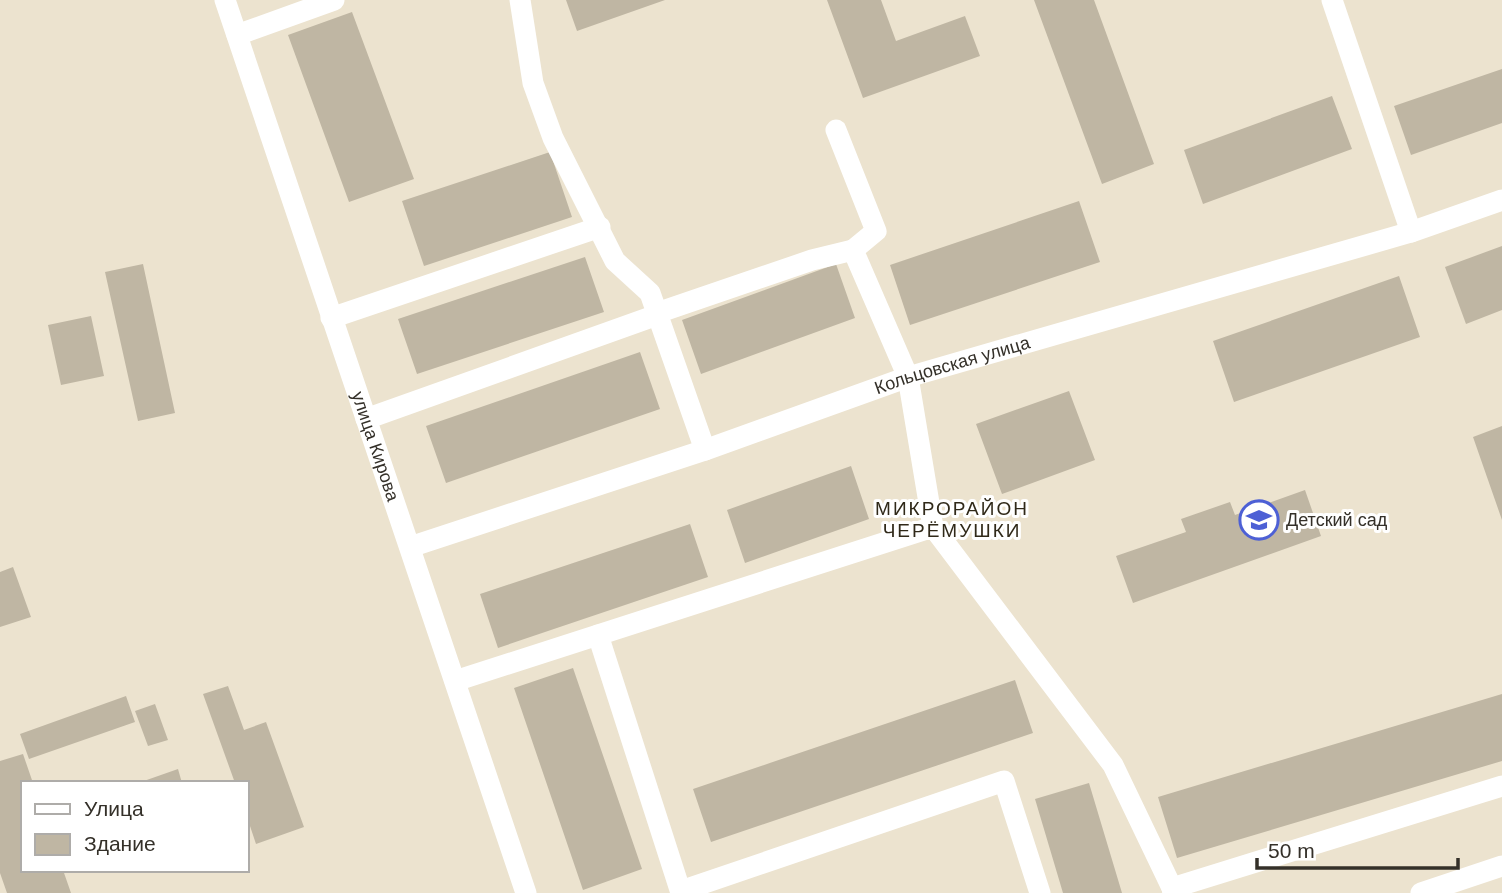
<svg xmlns="http://www.w3.org/2000/svg" width="1502" height="893" font-family="Arial,sans-serif">
  <rect width="100%" height="100%" fill="#ece3cf"/>
  <path fill="#bfb6a3" d="M 566,0 L 665,0 L 577,31 Z
    M 827,0 L 881,0 L 896,41 L 965,16 L 980,56 L 863,98 Z
    M 1034,0 L 1094,0 L 1154,164 L 1102,184 Z
    M 352,12 L 414,179 L 349,202 L 288,35 Z
    M 1502,69 L 1502,123 L 1411,155 L 1394,106 Z
    M 1332,96 L 1352,149 L 1203,204 L 1184,150 Z
    M 550,152 L 572,217 L 424,266 L 402,201 Z
    M 1079,201 L 1100,262 L 910,325 L 890,265 Z
    M 1502,246 L 1502,310 L 1466,324 L 1445,267 Z
    M 585,257 L 604,312 L 417,374 L 398,319 Z
    M 143,264 L 175,413 L 138,421 L 105,272 Z
    M 836,264 L 855,318 L 701,374 L 682,320 Z
    M 1399,276 L 1420,337 L 1234,402 L 1213,341 Z
    M 91,316 L 104,376 L 61,385 L 48,325 Z
    M 640,352 L 660,409 L 446,483 L 426,426 Z
    M 1069,391 L 1095,460 L 1002,494 L 976,424 Z
    M 1502,426 L 1502,520 L 1473,437 Z
    M 851,466 L 869,519 L 745,563 L 727,510 Z
    M 1305,490 L 1321,536 L 1133,603 L 1116,556 L 1186,532 L 1181,519 L 1230,502 L 1235,515 Z
    M 690,524 L 708,577 L 498,648 L 480,594 Z
    M 13,567 L 31,617 L 0,627 L 0,572 Z
    M 573,668 L 642,869 L 583,890 L 514,688 Z
    M 1015,680 L 1033,733 L 711,842 L 693,789 Z
    M 228,686 L 244,730 L 266,722 L 304,827 L 256,844 L 247,817 L 247,783 L 235,783 L 203,694 Z
    M 1502,694 L 1502,761 L 1177,858 L 1158,797 Z
    M 126,696 L 135,722 L 29,759 L 20,734 Z
    M 155,704 L 168,740 L 148,746 L 135,711 Z
    M 23,754 L 33,783 L 23,783 L 23,870 L 63,870 L 71,893 L 7,893 L 0,873 L 0,761 Z
    M 178,769 L 182,783 L 141,783 L 141,782 Z
    M 1089,783 L 1122,893 L 1063,893 L 1035,799 Z"/>
  <g fill="none" stroke-linecap="round" stroke-linejoin="round">
    <g stroke="#fff" stroke-width="21">
      <path id="s1" d="M 225,0 L 526,893"/>
      <path d="M 520,0 L 533,83 L 553,138 L 615,261 L 650,293 L 657,313"/>
      <path d="M 1332,0 L 1411,232"/>
      <path d="M 237,35 L 334,0"/>
      <path d="M 331,318 L 600,227"/>
      <path d="M 366,419 L 657,315"/>
      <path d="M 705,450 L 657,313 L 812,260 L 853,250"/>
      <path d="M 933,527 L 1113,765 L 1172,888"/>
      <path id="s2" d="M 410,547 L 705,450 L 908,377 L 1411,232 L 1502,200"/>
      <path d="M 598,635 L 681,893"/>
      <path d="M 455,681 L 933,527 L 908,377 L 853,250 L 876,231 L 836,130"/>
      <path d="M 681,891 L 1004,781 L 1040,893"/>
      <path d="M 1173,893 L 1172,888 L 1502,786"/>
      <path d="M 1421,893 L 1502,866"/>
    </g>
  </g>
  <defs>
    <g id="school-ring" transform="scale(2.0125)"><circle r="9.5" fill="#fff" stroke="#4d60d5" stroke-width="1.5"/><path d="M0-5L7-2L0 1L-7-2ZM-4 1L0 2.5L4 1V4Q0 6-4 4Z" fill="#4d60d5"/></g>
  </defs>
  <g fill-rule="evenodd">
    <use href="#school-ring" x="1259" y="520"/>
  </g>
  <g text-anchor="middle" stroke-width="6" stroke-linejoin="round" paint-order="stroke">
    <g font-size="18" fill="#343029" stroke="#fff">
      <text dy="6" stroke="none"><textPath href="#s2" startOffset="572">Кольцовская улица</textPath></text>
      <text dy="6" stroke="none"><textPath href="#s1" startOffset="471">улица Кирова</textPath></text>
    </g>
    <g font-size="18" fill="#343029" stroke="#fff" text-anchor="start">
      <text x="1286" y="526">Детский сад</text>
    </g>
    <g font-size="19" letter-spacing="2" fill="#302919" stroke="#fff">
      <text x="952" y="515">МИКРОРАЙОН<tspan x="952" dy="22">ЧЕРЁМУШКИ</tspan></text>
    </g>
  </g>
  <rect x="21" y="781" width="228" height="91" fill="#ffffff" stroke="#aeaca9" stroke-width="2"/>
  <rect x="35" y="804" width="35" height="10" fill="#ffffff" stroke="#aeaca9" stroke-width="2"/>
  <text x="84" y="816" font-size="21" fill="#343029">Улица</text>
  <rect x="35" y="834" width="35" height="21" fill="#bfb6a3" stroke="#aeaca9" stroke-width="2"/>
  <text x="84" y="851" font-size="21" fill="#343029">Здание</text>
  <path d="M1257 858v10h201v-10" fill="none" stroke="#343029" stroke-width="3.5"/>
  <text x="1268" y="858" font-size="21" fill="#343029" stroke="#ffffff" stroke-width="5" paint-order="stroke">50 m</text>
</svg>
